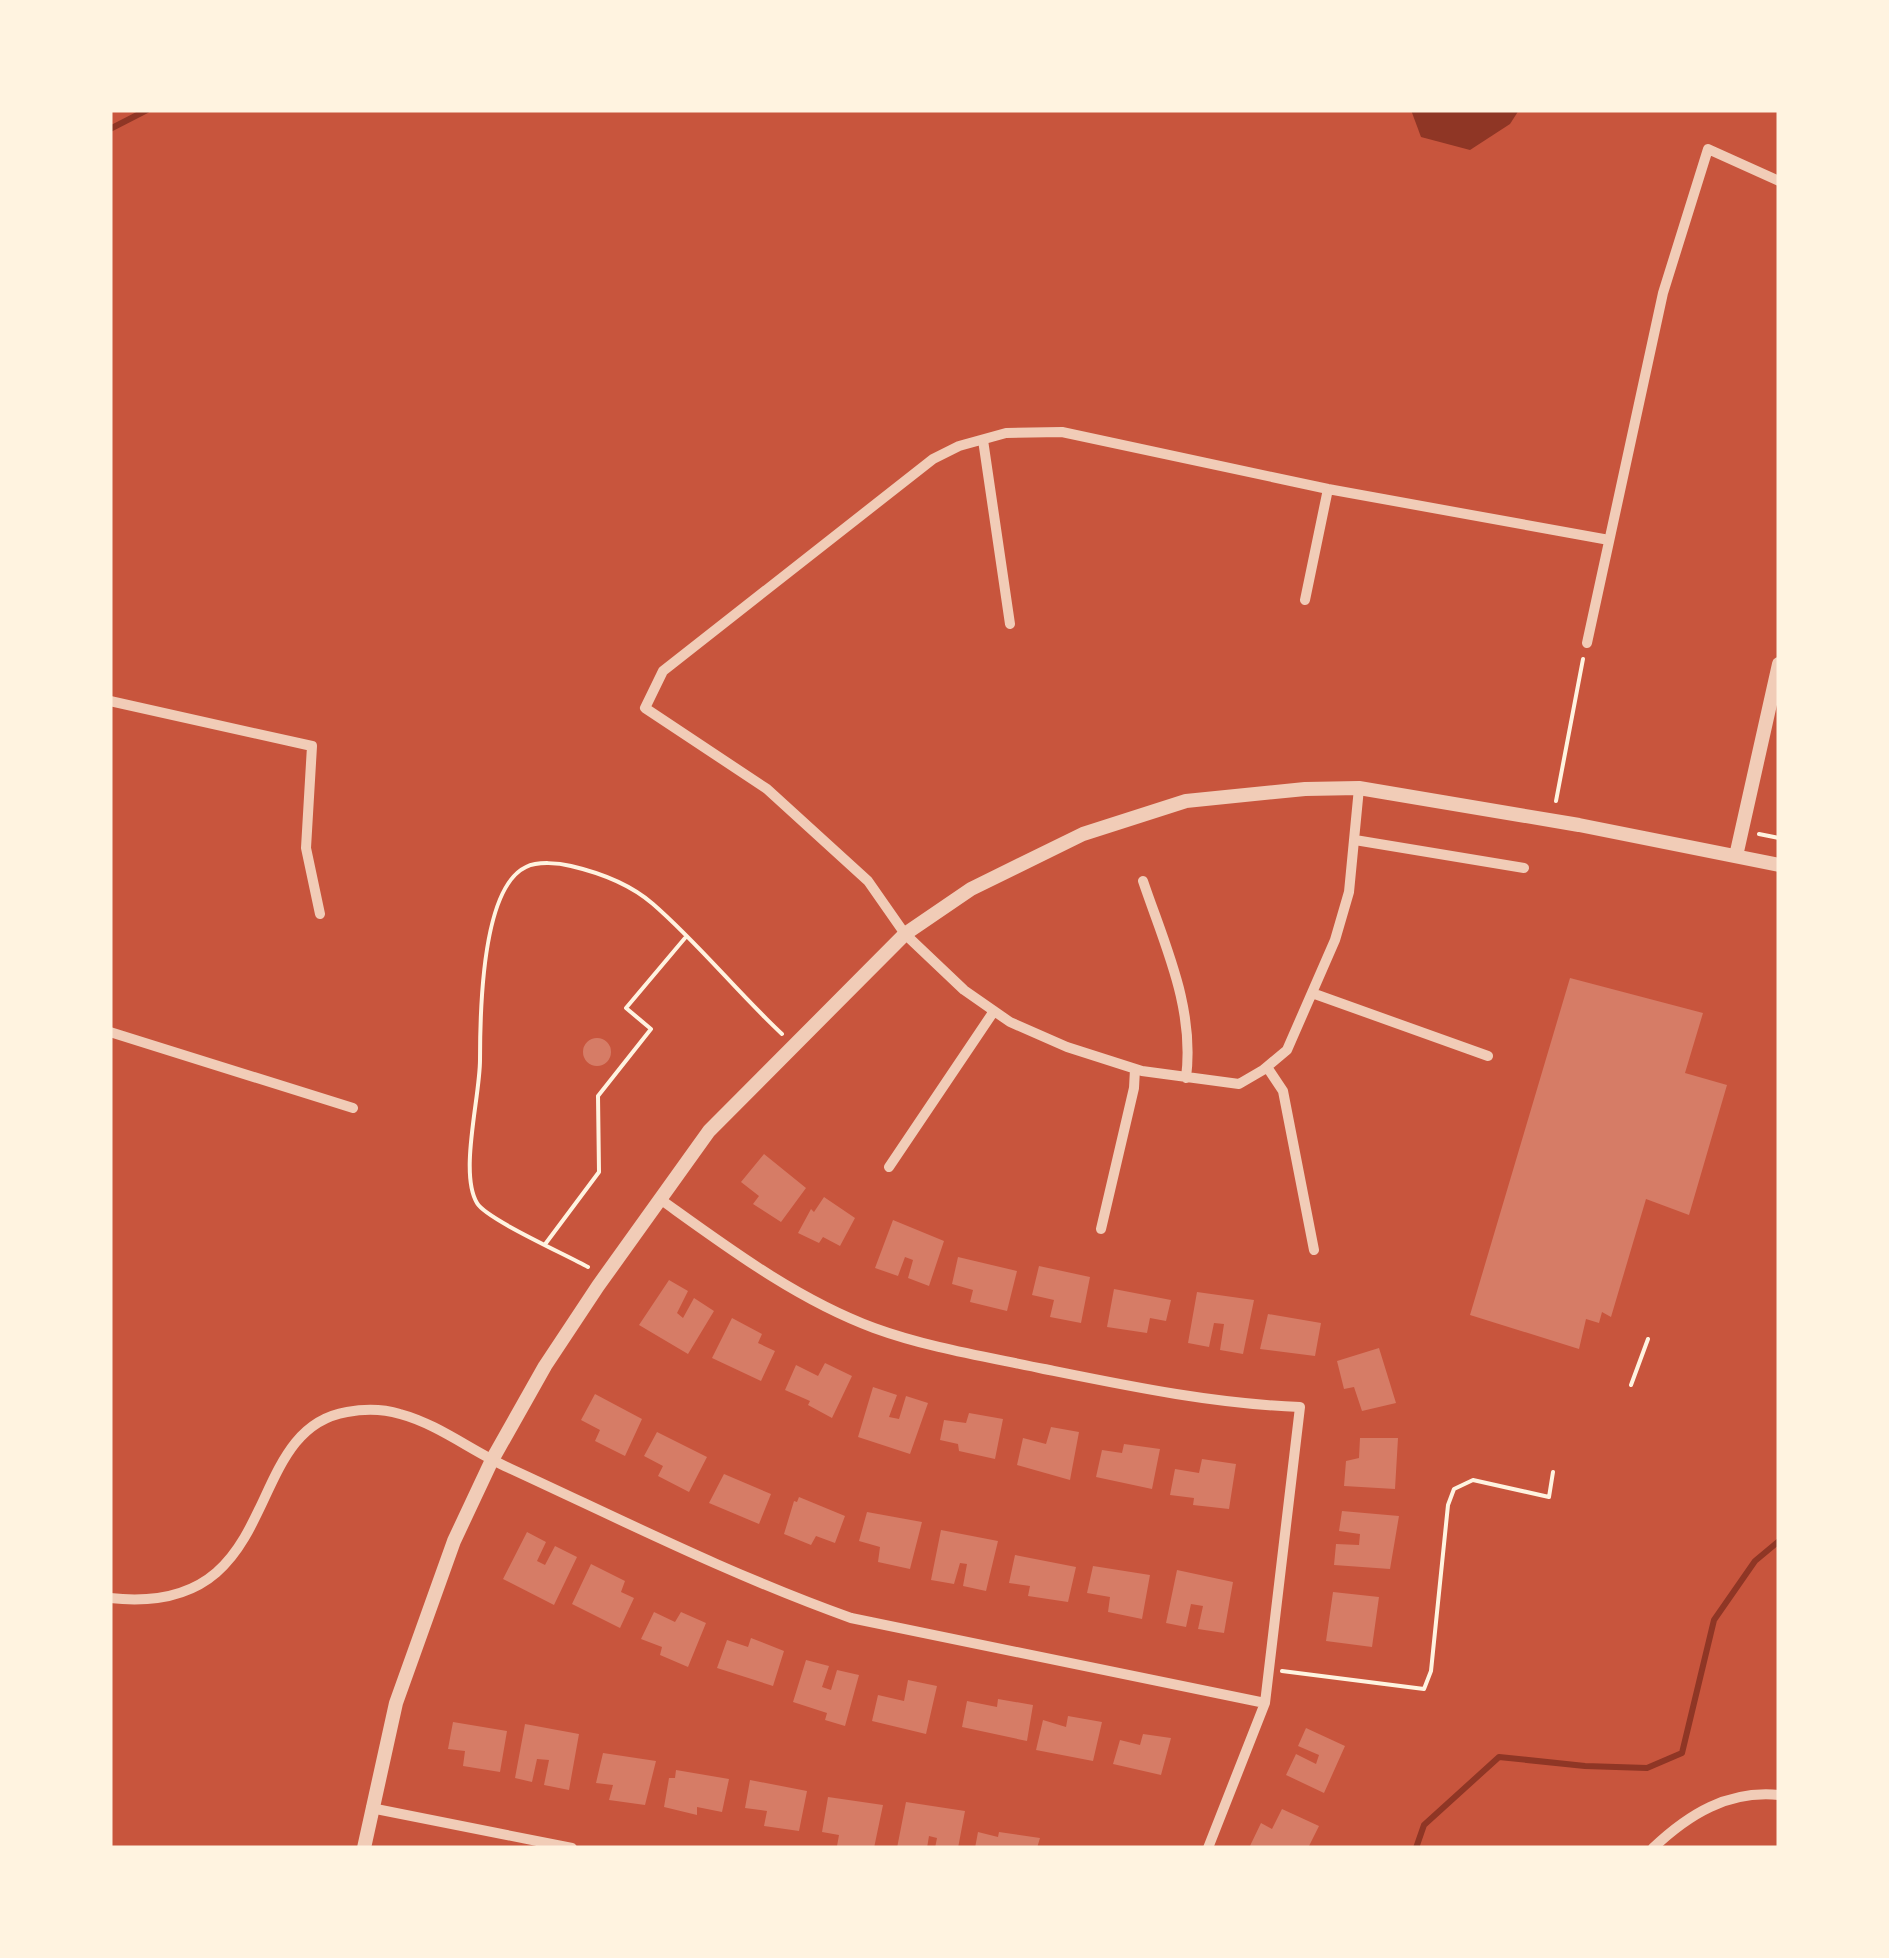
<svg xmlns="http://www.w3.org/2000/svg" width="1889" height="1958" font-family="Overpass,sans-serif">
  <rect width="100%" height="100%" fill="#c8553d"/>
  <path fill="#8f3625" d="M 1411,110 L 1519,110 L 1510,124 L 1470,150 L 1421,137 Z"/>
  <g fill="none" stroke-linecap="round" stroke-linejoin="round">
    <path stroke="#8f3625" stroke-width="6" d="M 110,129 L 147,110
      M 1416,1848 L 1424,1825 L 1499,1757 L 1585,1766 L 1647,1768 L 1682,1753 L 1714,1620 L 1755,1561 L 1779,1541"/>
  </g>
  <path fill="#d67c66" d="M 1570,978 L 1703,1013 L 1685,1073 L 1727,1085 L 1689,1215 L 1646,1199 L 1611,1317 L 1602,1312 L 1599,1323 L 1586,1319 L 1579,1349 L 1470,1315 Z
    M583 1052a14 14 0 1 1 28 0a14 14 0 1 1-28 0Z
    M 764,1154 L 806,1188 L 781,1222 L 753,1204 L 759,1196 L 741,1182 Z
    M 824,1197 L 855,1218 L 840,1246 L 823,1237 L 819,1243 L 798,1233 L 811,1209 L 814,1212 Z
    M 893,1220 L 944,1241 L 929,1286 L 908,1278 L 913,1260 L 905,1257 L 898,1276 L 875,1268 Z
    M 958,1257 L 1017,1271 L 1007,1311 L 970,1302 L 973,1290 L 952,1284 Z
    M 1039,1266 L 1090,1277 L 1081,1323 L 1050,1317 L 1054,1300 L 1032,1295 Z
    M 669,1280 L 688,1291 L 677,1313 L 683,1318 L 694,1298 L 714,1311 L 688,1354 L 639,1325 Z
    M 1114,1289 L 1171,1300 L 1166,1321 L 1150,1318 L 1147,1333 L 1107,1327 Z
    M 1197,1292 L 1254,1300 L 1243,1354 L 1220,1350 L 1224,1324 L 1214,1323 L 1209,1347 L 1188,1343 Z
    M 1268,1314 L 1321,1323 L 1315,1356 L 1260,1349 Z
    M 732,1318 L 762,1334 L 758,1343 L 775,1351 L 761,1381 L 712,1358 Z
    M 1379,1348 L 1396,1403 L 1362,1411 L 1354,1387 L 1344,1389 L 1337,1361 Z
    M 825,1363 L 852,1376 L 832,1418 L 808,1405 L 810,1401 L 785,1390 L 796,1365 L 818,1376 Z
    M 873,1387 L 897,1395 L 889,1417 L 899,1419 L 906,1396 L 928,1403 L 910,1454 L 858,1437 Z
    M 595,1394 L 642,1419 L 625,1456 L 595,1441 L 600,1430 L 581,1420 Z
    M 969,1413 L 1003,1419 L 995,1459 L 959,1451 L 958,1444 L 940,1440 L 944,1420 L 966,1423 Z
    M 1051,1427 L 1079,1432 L 1070,1480 L 1017,1465 L 1023,1438 L 1046,1444 Z
    M 657,1432 L 707,1457 L 689,1492 L 658,1476 L 663,1466 L 644,1456 Z
    M 1360,1438 L 1398,1438 L 1395,1489 L 1344,1486 L 1346,1461 L 1359,1458 Z
    M 1124,1444 L 1160,1449 L 1152,1489 L 1096,1477 L 1102,1450 L 1122,1453 Z
    M 1202,1459 L 1236,1464 L 1229,1509 L 1193,1505 L 1194,1498 L 1170,1495 L 1175,1469 L 1199,1473 Z
    M 724,1474 L 771,1494 L 759,1524 L 709,1503 Z
    M 799,1497 L 845,1516 L 835,1543 L 816,1536 L 811,1545 L 784,1534 L 794,1501 L 797,1502 Z
    M 1342,1511 L 1399,1516 L 1390,1569 L 1334,1565 L 1336,1544 L 1359,1545 L 1360,1534 L 1339,1531 Z
    M 867,1512 L 922,1522 L 910,1569 L 878,1562 L 880,1547 L 859,1541 Z
    M 941,1530 L 998,1541 L 986,1591 L 963,1586 L 967,1564 L 960,1563 L 954,1584 L 931,1580 Z
    M 527,1532 L 546,1542 L 537,1561 L 545,1565 L 555,1546 L 577,1557 L 554,1605 L 503,1579 Z
    M 1015,1555 L 1076,1567 L 1068,1602 L 1028,1596 L 1030,1586 L 1009,1583 Z
    M 591,1564 L 625,1581 L 621,1592 L 634,1598 L 620,1628 L 572,1604 Z
    M 1093,1566 L 1150,1575 L 1142,1619 L 1108,1612 L 1110,1597 L 1087,1593 Z
    M 1177,1570 L 1233,1582 L 1224,1633 L 1198,1629 L 1203,1606 L 1191,1604 L 1186,1627 L 1166,1623 Z
    M 1333,1592 L 1379,1597 L 1372,1647 L 1326,1641 Z
    M 654,1612 L 675,1622 L 681,1612 L 706,1623 L 688,1667 L 660,1655 L 662,1647 L 641,1639 Z
    M 751,1638 L 784,1651 L 773,1686 L 717,1668 L 727,1640 L 748,1647 Z
    M 806,1660 L 829,1666 L 822,1687 L 831,1690 L 837,1670 L 859,1675 L 845,1726 L 825,1720 L 827,1713 L 793,1702 Z
    M 908,1680 L 937,1686 L 926,1734 L 872,1721 L 878,1695 L 904,1701 Z
    M 998,1699 L 1033,1705 L 1027,1741 L 962,1727 L 967,1701 L 997,1707 Z
    M 1068,1716 L 1102,1722 L 1093,1761 L 1036,1750 L 1043,1720 L 1066,1727 Z
    M 453,1722 L 507,1731 L 500,1772 L 463,1766 L 465,1751 L 448,1749 Z
    M 525,1724 L 579,1734 L 569,1790 L 544,1785 L 549,1760 L 537,1759 L 532,1782 L 515,1778 Z
    M 1306,1728 L 1345,1746 L 1324,1793 L 1286,1775 L 1296,1754 L 1316,1764 L 1319,1755 L 1298,1746 Z
    M 1143,1734 L 1171,1738 L 1161,1775 L 1113,1764 L 1120,1740 L 1140,1745 Z
    M 603,1753 L 656,1761 L 645,1805 L 609,1800 L 613,1785 L 596,1783 Z
    M 676,1770 L 729,1779 L 722,1812 L 697,1807 L 697,1815 L 664,1807 L 669,1778 L 675,1778 Z
    M 750,1780 L 807,1791 L 799,1831 L 764,1826 L 767,1811 L 745,1808 Z
    M 828,1797 L 883,1805 L 874,1848 L 837,1846 L 839,1835 L 822,1832 Z
    M 906,1802 L 965,1811 L 958,1848 L 935,1848 L 937,1838 L 929,1836 L 927,1848 L 897,1848 Z
    M 1282,1809 L 1319,1826 L 1308,1848 L 1249,1848 L 1261,1823 L 1272,1829 Z
    M 978,1832 L 998,1837 L 999,1832 L 1040,1838 L 1037,1848 L 975,1848 Z"/>
  <g fill="none" stroke-linecap="round" stroke-linejoin="round">
    <path stroke="#fff3e0" stroke-width="4" d="M 1556,801 L 1583,659
      M 1759,834 L 1779,838
      M 546,1243 L 599,1172 L 598,1096 L 651,1029 L 626,1008 L 685,938
      M 588,1267 C 567,1255 486,1219 477,1203 C 459,1173 480,1097 480,1060 C 480,1017 481,888 526,867 C 538,861 559,863 571,866 C 601,873 630,884 653,904 C 699,944 738,993 782,1034
      M 1631,1385 L 1648,1339
      M 1282,1671 L 1424,1689 L 1431,1671 L 1448,1505 L 1454,1489 L 1473,1480 L 1549,1497 L 1553,1472"/>
    <path stroke="#f1ccb7" stroke-width="10" d="M 983,440 L 1010,624
      M 1305,600 L 1328,489
      M 1587,643 L 1663,293 L 1708,149 L 1779,181
      M 110,701 L 312,746 L 306,848 L 320,914
      M 1359,788 L 1349,892 L 1335,940 L 1287,1050 L 1263,1070 L 1239,1084 L 1142,1071 L 1067,1047 L 1010,1022 L 964,990 L 905,934 L 868,881 L 767,789 L 645,708 L 663,671 L 933,459 L 959,446 L 1006,433 L 1062,432 L 1328,489 L 1609,540
      M 1355,840 L 1524,868
      M 1143,881 C 1165,946 1195,1008 1186,1078
      M 1312,993 L 1488,1056
      M 110,1032 L 353,1108
      M 1267,1067 L 1283,1091 L 1314,1250
      M 889,1167 L 994,1011
      M 660,1199 C 727,1247 796,1299 874,1328 C 929,1348 988,1357 1044,1369 C 1128,1386 1214,1404 1300,1407 L 1265,1703 L 1208,1848
      M 1101,1229 L 1134,1088 L 1135,1069
      M 110,1598 C 288,1618 238,1430 347,1412 C 364,1409 383,1409 400,1414 C 438,1424 473,1452 509,1468 C 622,1520 733,1576 851,1618 L 1265,1703
      M 371,1808 L 572,1848
      M 1653,1848 C 1689,1814 1728,1790 1779,1795"/>
    <path stroke="#f1ccb7" stroke-width="14" d="M 1736,856 L 1779,664
      M 364,1848 L 396,1703 L 454,1541 L 492,1460 L 545,1366 L 598,1286 L 709,1131 L 905,934 L 971,889 L 1083,834 L 1186,801 L 1305,789 L 1359,788 L 1579,825 L 1779,865"/>
  </g>
  <rect width="1889" height="1958" fill="none" stroke="#fff3e0" stroke-width="225"/>
</svg>
